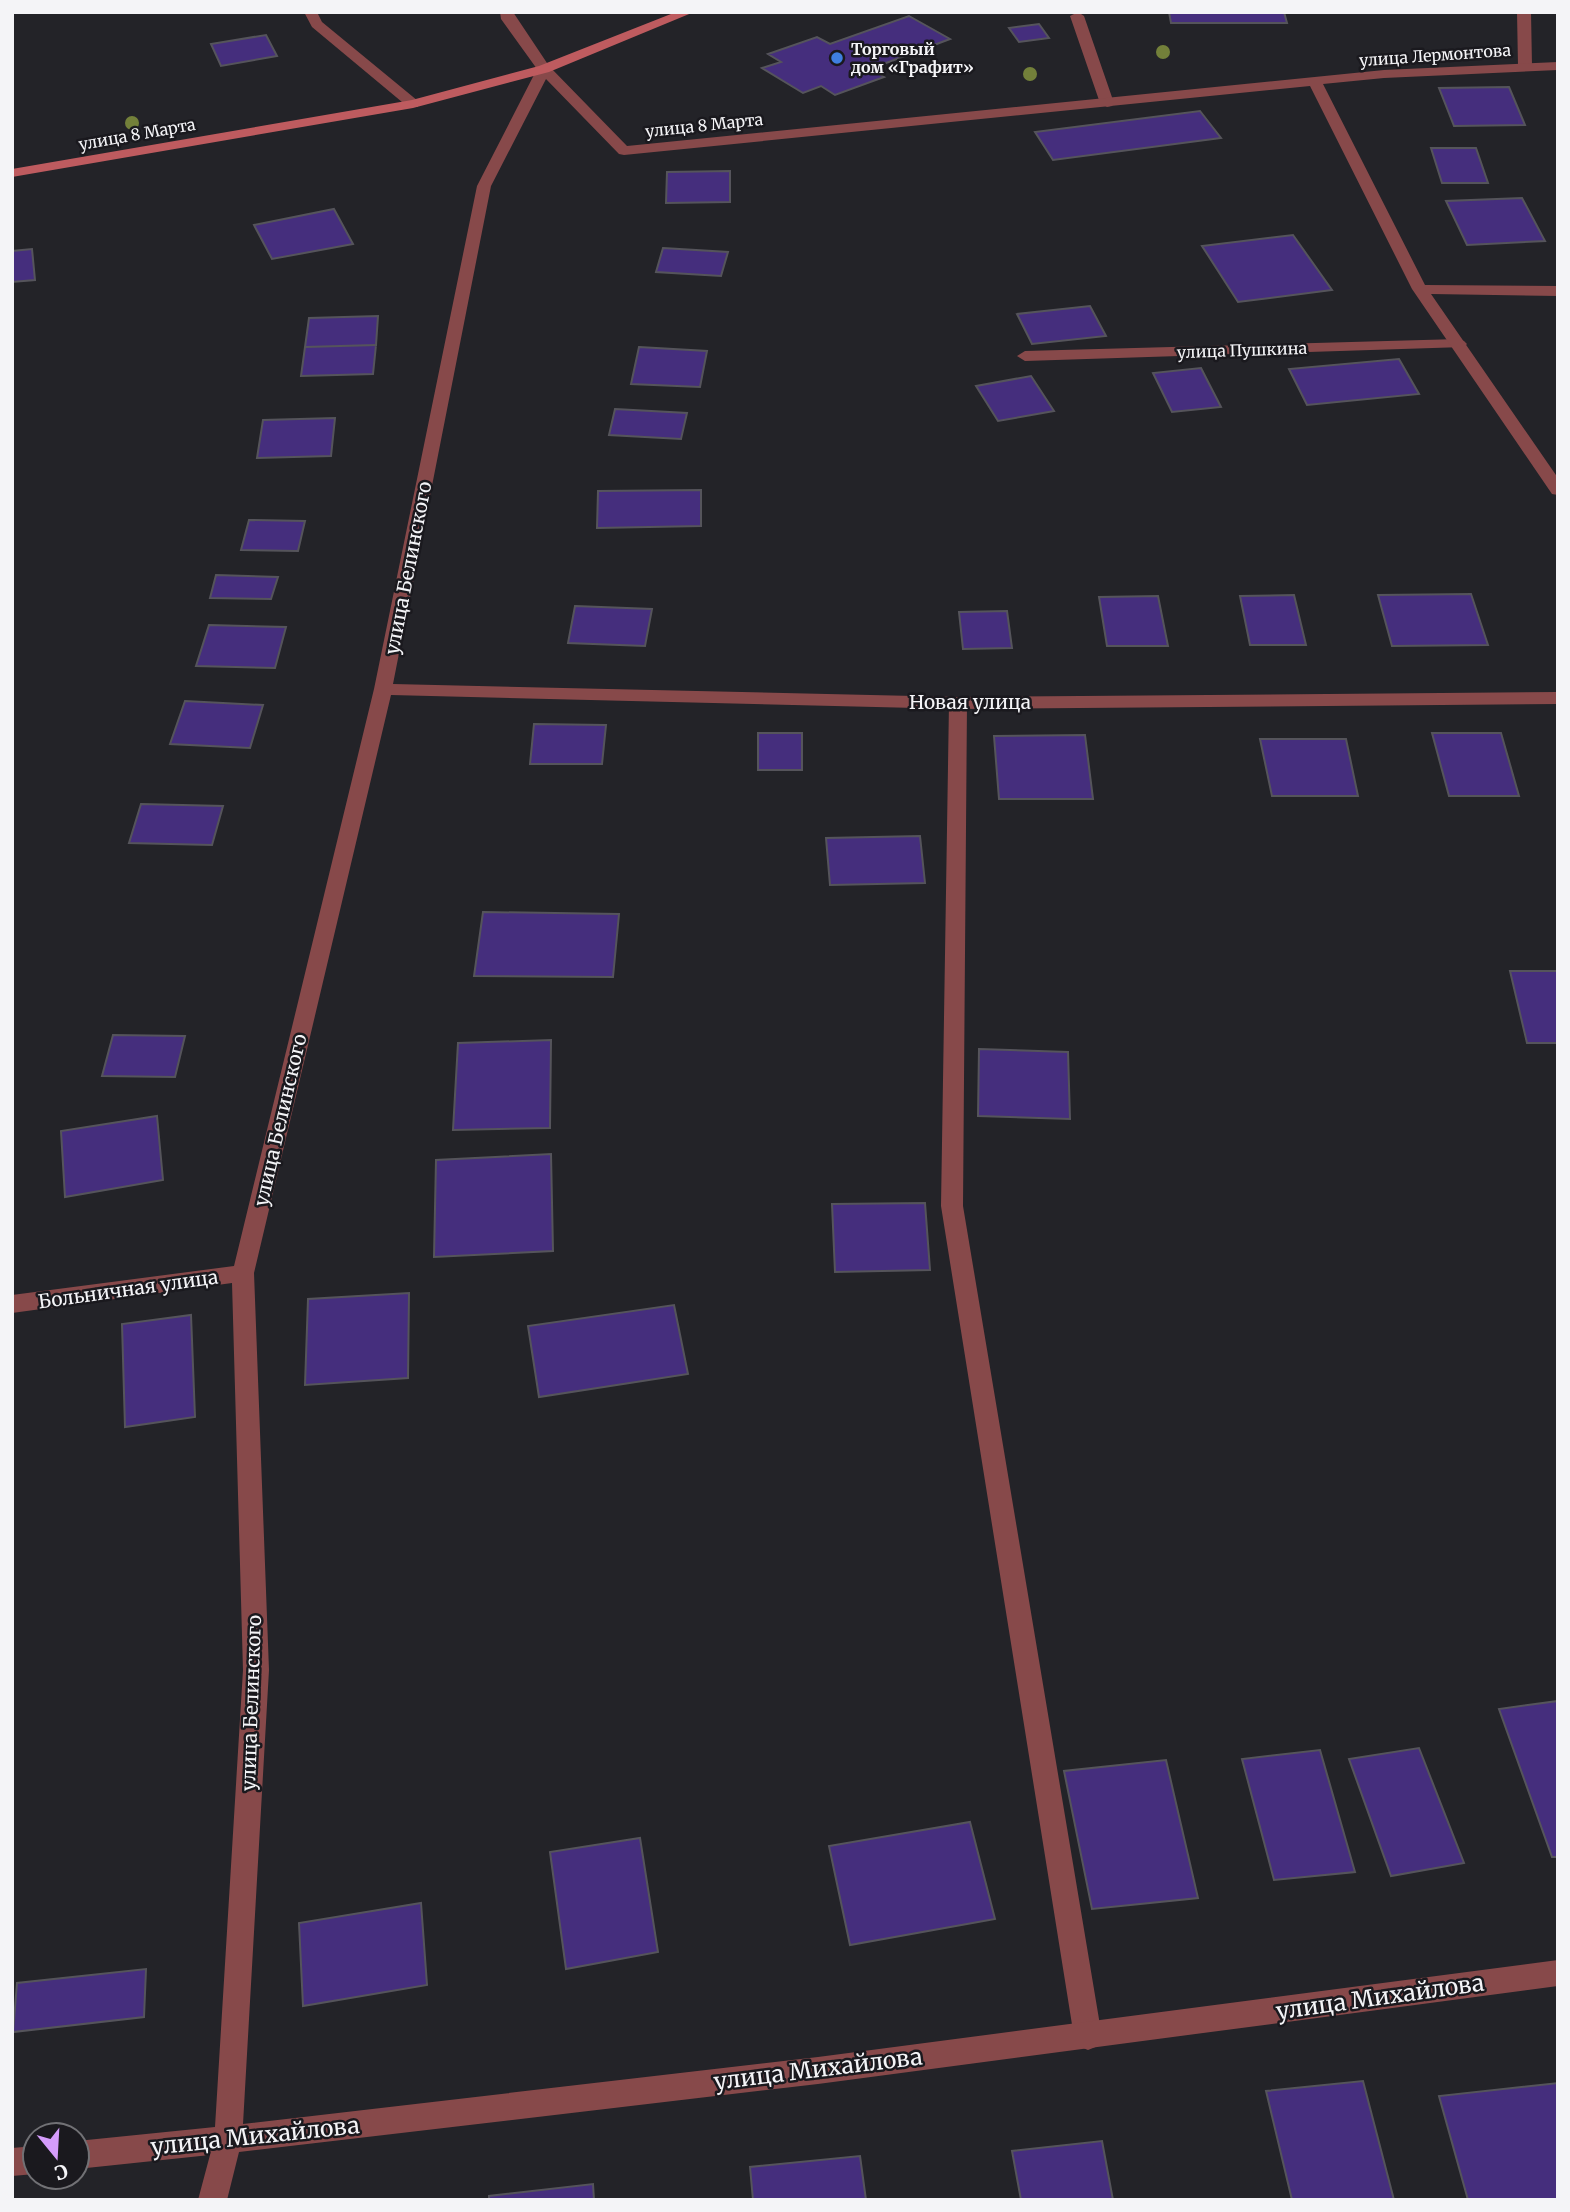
<svg xmlns="http://www.w3.org/2000/svg" width="1570" height="2212" font-family="Merriweather,serif">
  <rect width="100%" height="100%" fill="#232328"/>
  <path fill="#452e7d" stroke="#55545b" stroke-width="2" d="M 1169,12 L 1284,12 L 1287,23 L 1171,23 Z
    M 909,16 L 950,39 L 870,69 L 884,77 L 835,95 L 821,86 L 803,93 L 762,68 L 781,62 L 768,54 L 817,37 L 830,44 Z
    M 1039,24 L 1049,38 L 1019,42 L 1009,28 Z
    M 266,35 L 277,56 L 221,66 L 211,44 Z
    M 1509,87 L 1525,125 L 1454,126 L 1439,88 Z
    M 1200,111 L 1221,138 L 1053,160 L 1035,132 Z
    M 1431,148 L 1476,148 L 1488,183 L 1442,183 Z
    M 730,171 L 730,202 L 666,203 L 667,172 Z
    M 1522,198 L 1545,241 L 1467,245 L 1446,201 Z
    M 334,209 L 353,244 L 272,259 L 254,225 Z
    M 1293,235 L 1332,290 L 1238,302 L 1202,246 Z
    M 663,248 L 728,252 L 721,276 L 656,272 Z
    M 32,249 L 35,280 L 12,282 L 12,251 Z
    M 1090,306 L 1106,336 L 1032,344 L 1017,314 Z
    M 378,316 L 376,345 L 305,347 L 309,318 Z
    M 376,345 L 373,374 L 301,376 L 305,347 Z
    M 639,347 L 707,351 L 700,387 L 631,384 Z
    M 1399,359 L 1419,394 L 1307,405 L 1289,369 Z
    M 1201,368 L 1221,407 L 1172,412 L 1153,373 Z
    M 1031,376 L 1054,411 L 998,421 L 976,386 Z
    M 615,409 L 687,413 L 681,439 L 609,435 Z
    M 335,418 L 331,456 L 257,458 L 263,420 Z
    M 701,490 L 701,526 L 597,528 L 598,491 Z
    M 249,520 L 305,521 L 298,551 L 241,550 Z
    M 216,575 L 278,577 L 271,599 L 210,598 Z
    M 1471,594 L 1488,645 L 1392,646 L 1378,595 Z
    M 1294,595 L 1306,645 L 1250,645 L 1240,596 Z
    M 1158,596 L 1168,646 L 1107,646 L 1099,597 Z
    M 575,606 L 652,609 L 645,646 L 568,643 Z
    M 1007,611 L 1012,648 L 963,649 L 959,612 Z
    M 209,625 L 286,627 L 275,668 L 196,666 Z
    M 185,701 L 263,705 L 250,748 L 170,744 Z
    M 534,724 L 606,725 L 602,764 L 530,764 Z
    M 758,733 L 802,733 L 802,770 L 758,770 Z
    M 1432,733 L 1501,733 L 1519,796 L 1449,796 Z
    M 1085,735 L 1093,799 L 999,799 L 994,736 Z
    M 1260,739 L 1346,739 L 1358,796 L 1272,796 Z
    M 141,804 L 223,806 L 212,845 L 129,843 Z
    M 920,836 L 925,883 L 830,885 L 826,838 Z
    M 483,912 L 619,914 L 613,977 L 474,976 Z
    M 1510,971 L 1558,971 L 1558,1043 L 1527,1043 Z
    M 113,1035 L 185,1036 L 175,1077 L 102,1076 Z
    M 551,1040 L 550,1128 L 453,1130 L 458,1043 Z
    M 979,1049 L 1068,1052 L 1070,1119 L 978,1116 Z
    M 157,1116 L 163,1180 L 65,1197 L 61,1131 Z
    M 551,1154 L 553,1251 L 434,1257 L 436,1160 Z
    M 925,1203 L 930,1270 L 835,1272 L 832,1204 Z
    M 409,1293 L 408,1378 L 305,1385 L 308,1299 Z
    M 674,1305 L 688,1374 L 539,1397 L 528,1326 Z
    M 191,1315 L 195,1417 L 125,1427 L 122,1324 Z
    M 1558,1701 L 1558,1857 L 1552,1857 L 1499,1709 Z
    M 1419,1748 L 1464,1863 L 1391,1876 L 1349,1759 Z
    M 1320,1750 L 1355,1872 L 1274,1880 L 1242,1759 Z
    M 1166,1760 L 1198,1898 L 1092,1909 L 1064,1771 Z
    M 970,1822 L 995,1919 L 850,1945 L 829,1846 Z
    M 640,1838 L 658,1952 L 566,1969 L 550,1852 Z
    M 421,1903 L 427,1985 L 303,2006 L 299,1923 Z
    M 146,1969 L 144,2017 L 13,2032 L 17,1983 Z
    M 1363,2081 L 1394,2200 L 1292,2200 L 1266,2091 Z
    M 1558,2083 L 1558,2200 L 1468,2200 L 1439,2096 Z
    M 1102,2141 L 1113,2200 L 1021,2200 L 1012,2151 Z
    M 860,2156 L 866,2200 L 753,2200 L 750,2167 Z
    M 593,2184 L 594,2200 L 489,2200 L 489,2196 Z"/>
  <g fill="none" stroke-linecap="round" stroke-linejoin="round">
    <path fill="#87494a" fill-rule="evenodd" d="M 1078,12 L 1084,16 L 1114,103 L 1112,106 L 1107,107 L 1100,103 L 1070,16 Z
      M 1517,12 L 1531,12 L 1532,66 L 1525,70 L 1518,66 Z
      M 1459,339 L 1464,341 L 1467,344 L 1464,347 L 1025,361 L 1017,356 L 1025,351 Z
      M 958,697 L 967,703 L 963,1206 L 1102,2037 L 1098,2046 L 1088,2050 L 1078,2046 L 1074,2037 L 941,1206 L 949,703 Z"/>
    <path fill="#87494a" fill-rule="evenodd" d="M 304,12 L 317,12 L 322,22 L 418,101 L 418,107 L 408,107 L 312,27 Z
      M 500,12 L 513,12 L 549,66 L 627,146 L 1384,70 L 1558,62 L 1558,70 L 1384,78 L 1323,84 L 1425,285 L 1558,286 L 1558,296 L 1431,294 L 1558,478 L 1558,495 L 1552,494 L 1412,289 L 1310,86 L 624,155 L 619,154 L 546,79 L 491,186 L 393,684 L 958,697 L 1558,692 L 1558,704 L 958,709 L 391,695 L 254,1273 L 269,1670 L 243,2124 L 818,2057 L 1558,1960 L 1558,1986 L 818,2084 L 239,2152 L 227,2200 L 198,2200 L 210,2155 L 77,2169 L 77,2141 L 215,2127 L 243,1670 L 232,1283 L 12,1313 L 12,1295 L 234,1266 L 374,689 L 477,186 L 537,69 L 501,19 Z
      M 35,2146 L 35,2174 L 12,2176 L 12,2148 Z"/>
    <path fill="#be5b5f" fill-rule="evenodd" d="M 676,12 L 694,12 L 549,72 L 413,108 L 12,177 L 12,169 L 412,100 L 539,66 Z"/>
  </g>
  <g fill="#73803a">
    <circle cx="1163" cy="52" r="7"/>
    <circle cx="1030" cy="74" r="7"/>
    <circle cx="132" cy="123" r="7"/>
  </g>
  <circle fill="#3f7fe0" stroke="#1a191e" stroke-width="2.5" cx="837" cy="58" r="7"/>
  <g text-anchor="middle" stroke-width="5" stroke-linejoin="round" paint-order="stroke">
    <g font-size="16" font-weight="bold" fill="#f4f4f7" stroke="#1a191e" text-anchor="start">
      <text x="851" y="55">Торговый<tspan x="851" dy="18">дом «Графит»</tspan></text>
    </g>
    <g font-size="16" fill="#f4f4f7" stroke="#1a191e">
      <text transform="translate(1435 55) rotate(-4)" y="6">улица Лермонтова</text>
      <text transform="translate(704 125) rotate(-6)" y="6">улица 8 Марта</text>
      <text transform="translate(137 134) rotate(-10)" y="6">улица 8 Марта</text>
      <text transform="translate(1242 350) rotate(-2)" y="6">улица Пушкина</text>
    </g>
    <g font-size="19" fill="#f4f4f7" stroke="#1a191e">
      <text transform="translate(408 568) rotate(-79)" y="7">улица Белинского</text>
      <text x="970" y="709">Новая улица</text>
      <text transform="translate(280 1120) rotate(-77)" y="7">улица Белинского</text>
      <text transform="translate(128 1289) rotate(-8)" y="7">Больничная улица</text>
      <text transform="translate(251 1703) rotate(-88)" y="7">улица Белинского</text>
    </g>
    <g font-size="23" fill="#f4f4f7" stroke="#1a191e">
      <text transform="translate(1380 1997) rotate(-8)" y="8">улица Михайлова</text>
      <text transform="translate(818 2069) rotate(-7)" y="8">улица Михайлова</text>
      <text transform="translate(255 2136) rotate(-6)" y="8">улица Михайлова</text>
    </g>
  </g>
  <rect width="1570" height="2212" fill="none" stroke="#f4f4f7" stroke-width="28"/>
  <g transform="translate(56 2156) rotate(162)"><circle r="33" fill="#1a191e" stroke="#717175" stroke-width="2"/>
  <path d="M0-5L12 26L0 18L-12 26Z" fill="#d59cfb"/>
  <text y="-10" font-size="19" font-weight="bold" text-anchor="middle" fill="#f4f4f7">С</text>
  </g>
</svg>
